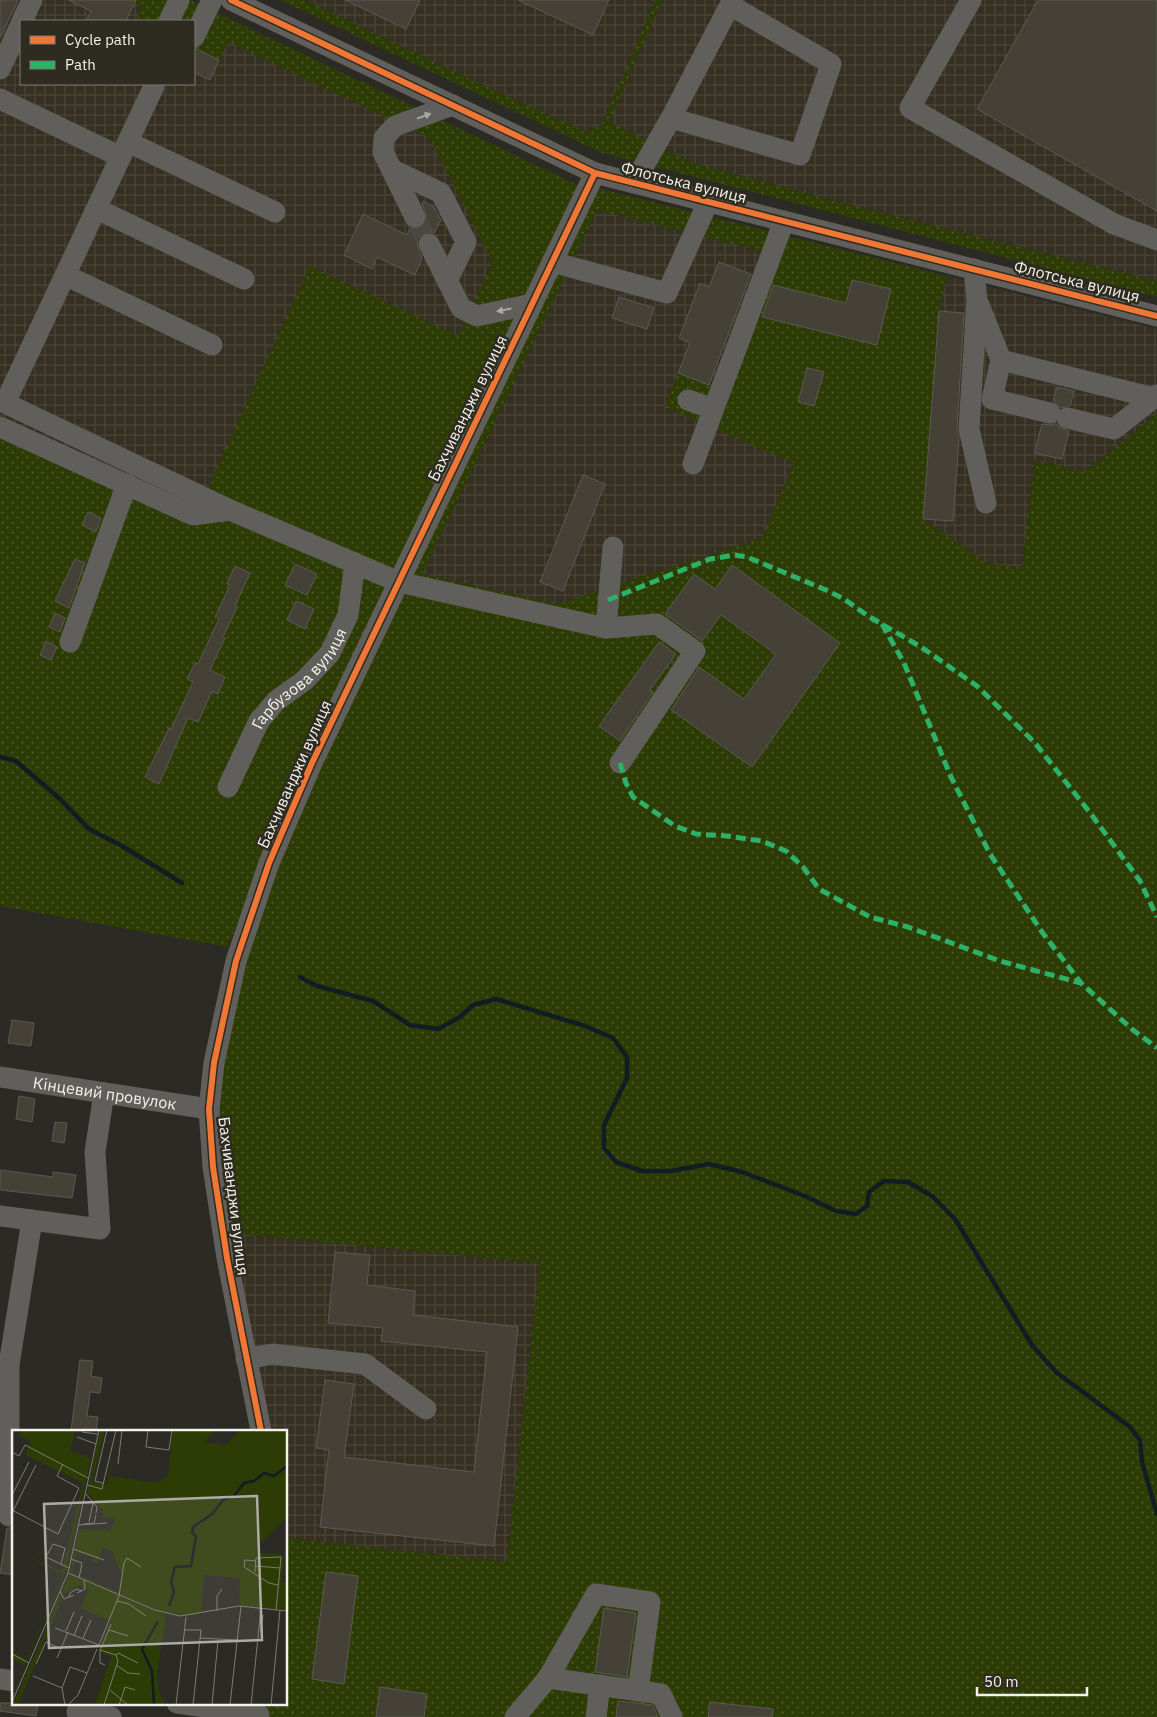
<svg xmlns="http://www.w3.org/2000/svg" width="1157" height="1717" font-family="'IBM Plex Sans',sans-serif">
  <defs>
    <pattern id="industrial-grid" width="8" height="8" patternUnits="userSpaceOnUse" patternTransform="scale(1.25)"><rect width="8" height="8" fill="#353021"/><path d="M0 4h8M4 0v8" fill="none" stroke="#494437"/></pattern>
    <pattern id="grass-dots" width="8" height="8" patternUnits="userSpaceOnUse" patternTransform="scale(1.25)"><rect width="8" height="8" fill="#2d3c05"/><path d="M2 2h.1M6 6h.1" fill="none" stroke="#4c592a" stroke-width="1.8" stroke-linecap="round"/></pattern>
  </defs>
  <rect width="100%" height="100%" fill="#2b2a24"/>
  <path fill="url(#industrial-grid)" d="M 0,0 L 128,0 L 142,7 L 136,19 L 139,21 L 21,21 L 21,84 L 194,84 L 194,47 L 228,42 L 431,138 L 493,262 L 458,336 L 199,507 L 0,416 Z
    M 305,0 L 656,0 L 601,126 L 587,132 L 504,95 Z
    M 662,0 L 1157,0 L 1157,281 L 839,202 L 690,162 L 609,122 Z
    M 597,210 L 762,251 L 794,463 L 762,538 L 558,604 L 422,574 Z
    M 947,276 L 1157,329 L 1157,414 L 1084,472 L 1035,460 L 1022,567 L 988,564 L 923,519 L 939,311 Z
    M 231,1233 L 540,1263 L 507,1562 L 286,1538 L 286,1431 L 266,1431 Z"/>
  <path fill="url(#grass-dots)" fill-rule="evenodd" d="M 128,0 L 190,0 L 580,186 L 260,862 L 228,947 L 0,906 L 0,416 L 199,507 L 310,266 L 458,336 L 493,262 L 430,138 L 228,42 L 219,60 L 194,47 L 194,21 L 139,21 L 136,20 L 142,7 Z
    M 280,0 L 305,0 L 504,95 L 587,132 L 601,126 L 656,0 L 662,0 L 609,122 L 690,162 L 839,202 L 1157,281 L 1157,297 L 602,153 Z
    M 597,188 L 947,276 L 939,311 L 923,519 L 988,564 L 1022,567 L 1035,460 L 1084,472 L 1157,414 L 1157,1717 L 764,1717 L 755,1707 L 710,1702 L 708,1717 L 266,1717 L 268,1703 L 286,1703 L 286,1538 L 507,1562 L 540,1263 L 231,1233 L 221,1166 L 217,1110 L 221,1065 L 244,963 L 276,865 L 319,766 ZM 597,210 L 762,251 L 711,386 L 678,373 L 665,407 L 794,463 L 762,538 L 558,604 L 422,574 Z"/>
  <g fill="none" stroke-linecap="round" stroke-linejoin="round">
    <path stroke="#101d22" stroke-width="4.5" d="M 0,757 L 16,761 L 59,798 L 89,829 L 122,846 L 182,883
      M 300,977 L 317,986 L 373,1001 L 410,1025 L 438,1029 L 460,1017 L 473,1005 L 496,999 L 585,1026 L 613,1038 L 627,1057 L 627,1078 L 604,1125 L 604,1148 L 616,1162 L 642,1171 L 671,1171 L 709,1164 L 742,1172 L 805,1196 L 836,1211 L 856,1214 L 867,1206 L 869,1192 L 884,1181 L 908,1182 L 932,1196 L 955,1219 L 1032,1345 L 1056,1372 L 1130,1427 L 1140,1440 L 1142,1462 L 1157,1514"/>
  </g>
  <path fill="#454136" stroke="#5a5954" d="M 0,0 L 18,0 L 0,38 Z
    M 68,0 L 136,0 L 126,21 L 86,21 L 91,11 Z
    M 345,0 L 420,0 L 406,29 Z
    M 518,0 L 609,0 L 593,35 Z
    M 1038,0 L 1157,0 L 1157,211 L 977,109 Z
    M 194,49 L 197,49 L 219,60 L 210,80 L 194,72 Z
    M 423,201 L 433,206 L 441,220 L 434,233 L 429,232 L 424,233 L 418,238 L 417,244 L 422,259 L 415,275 L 377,257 L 372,269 L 344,255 L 363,214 L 407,235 L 410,228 L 420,228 L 426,224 L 427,217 L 422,203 Z
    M 719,262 L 751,274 L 709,385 L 678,373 L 690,343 L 679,338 L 700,283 L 709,287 Z
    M 852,280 L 891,289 L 877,345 L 762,317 L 773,285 L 846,303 Z
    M 619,297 L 654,308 L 647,329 L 612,318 Z
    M 939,311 L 964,313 L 957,428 L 959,440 L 953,521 L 923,519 Z
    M 807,368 L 824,372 L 814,406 L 798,402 Z
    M 1057,387 L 1074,391 L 1070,406 L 1061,408 L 1053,401 Z
    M 1056,423 L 1059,427 L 1069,431 L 1062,459 L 1034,453 L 1042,424 L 1053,425 Z
    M 583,475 L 605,484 L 563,591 L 540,582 Z
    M 88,512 L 101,518 L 96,532 L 82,525 Z
    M 75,559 L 85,563 L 69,608 L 55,601 Z
    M 295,564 L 317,574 L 307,595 L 285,585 Z
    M 732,565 L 840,643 L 752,767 L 671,710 L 699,667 L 744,699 L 776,654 L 721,615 L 702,641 L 665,614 L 694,574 L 715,589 Z
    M 235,566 L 250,573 L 235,606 L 237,607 L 223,637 L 225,638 L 210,670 L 225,677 L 218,694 L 212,691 L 198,722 L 188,718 L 159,784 L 145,777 L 169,728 L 171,729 L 193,682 L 187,679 L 195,663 L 198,664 L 219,619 L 215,617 L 230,585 L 227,584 Z
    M 296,601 L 314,609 L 305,629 L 287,620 Z
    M 55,613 L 65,618 L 60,632 L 49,627 Z
    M 46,641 L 57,647 L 51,660 L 40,655 Z
    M 659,642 L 676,654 L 650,690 L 653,692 L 620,741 L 599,726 Z
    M 12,1020 L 34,1023 L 31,1046 L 8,1043 Z
    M 19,1096 L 35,1099 L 32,1122 L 16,1119 Z
    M 55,1122 L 67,1123 L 64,1143 L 52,1141 Z
    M 0,1170 L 53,1177 L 53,1172 L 76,1175 L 72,1198 L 0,1190 Z
    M 335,1252 L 370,1255 L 367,1285 L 415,1291 L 413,1315 L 518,1327 L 494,1546 L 320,1527 L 329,1450 L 316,1448 L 325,1380 L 354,1384 L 344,1457 L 474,1472 L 487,1352 L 381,1341 L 383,1328 L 328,1323 Z
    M 80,1360 L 93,1361 L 91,1376 L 102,1378 L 100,1393 L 90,1392 L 87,1416 L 98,1417 L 96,1431 L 71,1431 Z
    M 7,1528 L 14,1528 L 14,1575 L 0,1573 Z
    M 326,1572 L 358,1576 L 344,1684 L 312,1679 Z
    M 604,1608 L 636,1613 L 627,1677 L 595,1672 Z
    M 380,1687 L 427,1694 L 424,1717 L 376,1717 Z
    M 618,1701 L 653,1705 L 658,1717 L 616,1717 Z
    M 710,1702 L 773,1709 L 772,1717 L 708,1717 Z
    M 0,1703 L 38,1703 L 36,1716 L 0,1711 Z"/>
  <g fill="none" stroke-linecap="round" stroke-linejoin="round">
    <path stroke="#494842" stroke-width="21" stroke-dasharray="21 11" stroke-linecap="butt" d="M 415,217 L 429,244"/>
    <g stroke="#605f5b" stroke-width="21">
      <path d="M 231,0 L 595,173 L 1157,316"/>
      <path d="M 971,0 L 910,108 L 1114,224 L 1157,240"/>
      <path d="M 22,21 L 32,0"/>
      <path d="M 169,21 L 179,0"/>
      <path d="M 194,37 L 212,0"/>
      <path d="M 0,69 L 21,24"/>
      <path d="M 154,84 L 154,86 L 5,403 L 230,510 L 399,582 L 606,628 L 657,624 L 695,651 L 620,763"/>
      <path d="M 0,99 L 121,157"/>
      <path d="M 128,142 L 275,212"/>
      <path d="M 391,169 L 441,193 L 466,242 L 447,281"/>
      <path d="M 634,183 L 671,118 L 730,5 L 831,64 L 800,155 L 671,118"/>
      <path d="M 97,209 L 244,279"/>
      <path d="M 415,217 L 383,152 L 384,138 L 395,126 L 453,105"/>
      <path d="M 429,244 L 461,308 L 477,316 L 532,304"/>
      <path d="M 552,262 L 667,293 L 708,202"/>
      <path d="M 974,269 L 977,300 L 969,429 L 986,503"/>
      <path d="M 65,275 L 212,345"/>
      <path d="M 980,307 L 1001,360 L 992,399 L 1050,413"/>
      <path d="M 1001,360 L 1154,398"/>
      <path d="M 688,400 L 713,409"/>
      <path d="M 1067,418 L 1114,429 L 1157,395"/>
      <path d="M 0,427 L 193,515 L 230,510"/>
      <path d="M 693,464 L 784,221"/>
      <path d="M 606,628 L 613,547"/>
      <path d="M 70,642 L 127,484"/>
      <path id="s1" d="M 228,787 L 259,721 L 276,701 L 305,680 L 330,653 L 348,615 L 355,563"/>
      <path id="s2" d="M 0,1077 L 209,1109"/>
      <path d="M 0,1216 L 100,1229 L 95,1152 L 104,1093"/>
      <path d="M 246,1359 L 272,1354 L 365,1364 L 426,1409"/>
      <path d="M 261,1431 L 227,1258 L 213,1167 L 209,1109 L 214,1063 L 236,961 L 269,863 L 311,765 L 595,173"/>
      <path d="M 9,1516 L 9,1365 L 32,1220"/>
      <path d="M 548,1678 L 661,1694 L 672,1717"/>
      <path d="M 0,1679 L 14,1681"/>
      <path d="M 177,1703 L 259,1715"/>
      <path d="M 77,1712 L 111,1717"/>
      <path d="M 515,1717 L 548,1678 L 596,1594 L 650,1602 L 638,1691"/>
      <path d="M 596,1717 L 600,1685"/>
    </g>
    <path stroke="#2db169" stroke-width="5" stroke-dasharray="10 5" stroke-linecap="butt" d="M 608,600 L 710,559 L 735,555 L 747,557 L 826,590 L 844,599 L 868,616 L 921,647 L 977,686 L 1035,743 L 1091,814 L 1140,881 L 1157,917
      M 882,624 L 904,663 L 951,777 L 990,854 L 1042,932 L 1081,983 L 1133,1030 L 1157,1048
      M 620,763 L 626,783 L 633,797 L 675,826 L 696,834 L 727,836 L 762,841 L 786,851 L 803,867 L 819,889 L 870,917 L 908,927 L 1000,961 L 1081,983"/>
    <g stroke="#2e2b21" stroke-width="9">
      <path id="cycleway" d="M 231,0 L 595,173 L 1157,316
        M 261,1431 L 227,1258 L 213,1167 L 209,1109 L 214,1063 L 236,961 L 269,863 L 311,765 L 595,173"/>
    </g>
    <use href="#cycleway" stroke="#f07635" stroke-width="6"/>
  </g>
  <defs><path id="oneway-solid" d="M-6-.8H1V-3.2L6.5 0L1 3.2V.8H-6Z" transform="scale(1.25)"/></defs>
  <g fill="#aaa8a2">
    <use href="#oneway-solid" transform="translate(424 116) rotate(-20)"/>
    <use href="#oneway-solid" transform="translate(504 310) rotate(168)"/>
  </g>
  <g text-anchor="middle" stroke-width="5" stroke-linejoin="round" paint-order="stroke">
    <g font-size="16" fill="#f3f1ea" stroke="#2e2b21">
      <text transform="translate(684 182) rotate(14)" y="6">Флотська вулиця</text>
      <text transform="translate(1077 281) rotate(14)" y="6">Флотська вулиця</text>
      <text transform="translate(467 408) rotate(-64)" y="6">Бахчиванджи вулиця</text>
      <text dy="6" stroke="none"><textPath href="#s1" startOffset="132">Гарбузова вулиця</textPath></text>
      <text transform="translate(294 774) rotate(-66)" y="6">Бахчиванджи вулиця</text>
      <text dy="6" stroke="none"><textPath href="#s2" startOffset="106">Кінцевий провулок</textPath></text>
      <text transform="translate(234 1196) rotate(83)" y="6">Бахчиванджи вулиця</text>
    </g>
  </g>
  <g transform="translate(12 1430)">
    <rect width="275" height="275" fill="#2b2a24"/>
    <path d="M 12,0 L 63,0 L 58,21 L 79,28 L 53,142 L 0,265 L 12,236 L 0,228 L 0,222 L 14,230 L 51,144 L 0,120 L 50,141 L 71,53 L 13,25 L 19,12 L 6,5 ZM 88,0 L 93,0 L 80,51 L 95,55 L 106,0 L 98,46 L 146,53 L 156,46 L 161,0 L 203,0 L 192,12 L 214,15 L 228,0 L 275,0 L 275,87 L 246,116 L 245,122 L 273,125 L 270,152 L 275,153 L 275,180 L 227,176 L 228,148 L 192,145 L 189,183 L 174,186 L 143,179 L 58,143 L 67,99 L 97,101 L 103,92 L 103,88 L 90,87 L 91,81 L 75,62 ZM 91,117 L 100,121 L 110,146 L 106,162 L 60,142 L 65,122 L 82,128 L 80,132 L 85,133 ZM 57,145 L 154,185 L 145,246 L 148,265 L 154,275 L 83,275 L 99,227 L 86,221 L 99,191 L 69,178 L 77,159 L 67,155 L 52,164 L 6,275 L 1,275 Z" fill="#2d3c05" fill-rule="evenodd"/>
    <path fill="none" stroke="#101d22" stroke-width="2.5" d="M 157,176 L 162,162 L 159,152 L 163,137 L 179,136 L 184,106 L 180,103 L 181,97 L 200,84 L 211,70 L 222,66 L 232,53 L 242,51 L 252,43 L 262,46 L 275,36M 142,275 L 140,241 L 130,219 L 146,191"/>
    <path fill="none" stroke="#7b7a73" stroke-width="1" d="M 136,0 L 134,17 L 157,20 L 160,0M 70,2 L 86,4M 65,7 L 84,14M 0,22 L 7,26 L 13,15 L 76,48M 106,34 L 110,0M 91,53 L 83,51 L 95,0M 75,55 L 90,59 L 104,0M 73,63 L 85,77 L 84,83M 0,65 L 17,32M 0,80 L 46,104 L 67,58 L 45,46 L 51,34M 1,81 L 24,35M 77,92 L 81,73M 72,94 L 82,93 L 84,85M 66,95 L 95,93M 61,119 L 92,130M 59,129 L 70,133 L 67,148M 244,131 L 233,130 L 232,137 L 257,153 L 266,155M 49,134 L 53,118 L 41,114 L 34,127 L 57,138M 244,136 L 268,138M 243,142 L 244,128 L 269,127 L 264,180M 56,143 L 143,180 L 168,186 L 227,176 L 275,181M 48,161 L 52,169 L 62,165M 65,163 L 73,159 L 72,150M 56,168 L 59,162 L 65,159 L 70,161M 105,171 L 117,174 L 134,186M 205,181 L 205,166 L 210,159M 43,198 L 87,215 L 107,166 L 112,133 L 115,128 L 129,137M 97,200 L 116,206M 172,200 L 189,200 L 181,275M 54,201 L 62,182M 249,201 L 251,185M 62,205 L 70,186M 71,208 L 79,190M 188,208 L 225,210M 88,220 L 104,225M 0,224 L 17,233M 104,225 L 106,223 L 126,233M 45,228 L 56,202M 24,234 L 34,212 L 49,219M 93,235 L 88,233 L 88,221 L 99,194M 104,235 L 116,243 L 128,244M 21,246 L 50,258M 98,260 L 116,275M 0,272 L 56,143 L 87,0M 53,275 L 50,258 L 58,237 L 75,243M 56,275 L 66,265 L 85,219M 92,275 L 106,231 L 104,225M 107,275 L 113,257 L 123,260M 164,275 L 174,187M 200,275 L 206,210M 218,275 L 229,176M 239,275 L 249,178M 259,275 L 268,180"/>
    <path fill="#adaba5" fill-opacity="0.15" stroke="#adaba5" stroke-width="2.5" d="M 245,66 L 250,210 L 37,218 L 32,74 Z"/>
    <rect width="275" height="275" fill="none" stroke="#f3f1ea" stroke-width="2.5"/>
  </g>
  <rect x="20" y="20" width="175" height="65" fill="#2e2b21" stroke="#7d7a71"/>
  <rect x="30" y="36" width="25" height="8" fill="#f07635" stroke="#7d7a71"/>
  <text x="65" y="45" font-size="15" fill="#f3f1ea">Cycle path</text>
  <rect x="30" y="61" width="25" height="8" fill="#2db169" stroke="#7d7a71"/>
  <text x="65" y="70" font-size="15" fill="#f3f1ea">Path</text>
  <path d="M977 1687v8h110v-8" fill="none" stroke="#f3f1ea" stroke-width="2.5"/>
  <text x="984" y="1687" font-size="15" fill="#f3f1ea" stroke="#2e2b21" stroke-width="4" paint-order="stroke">50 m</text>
</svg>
